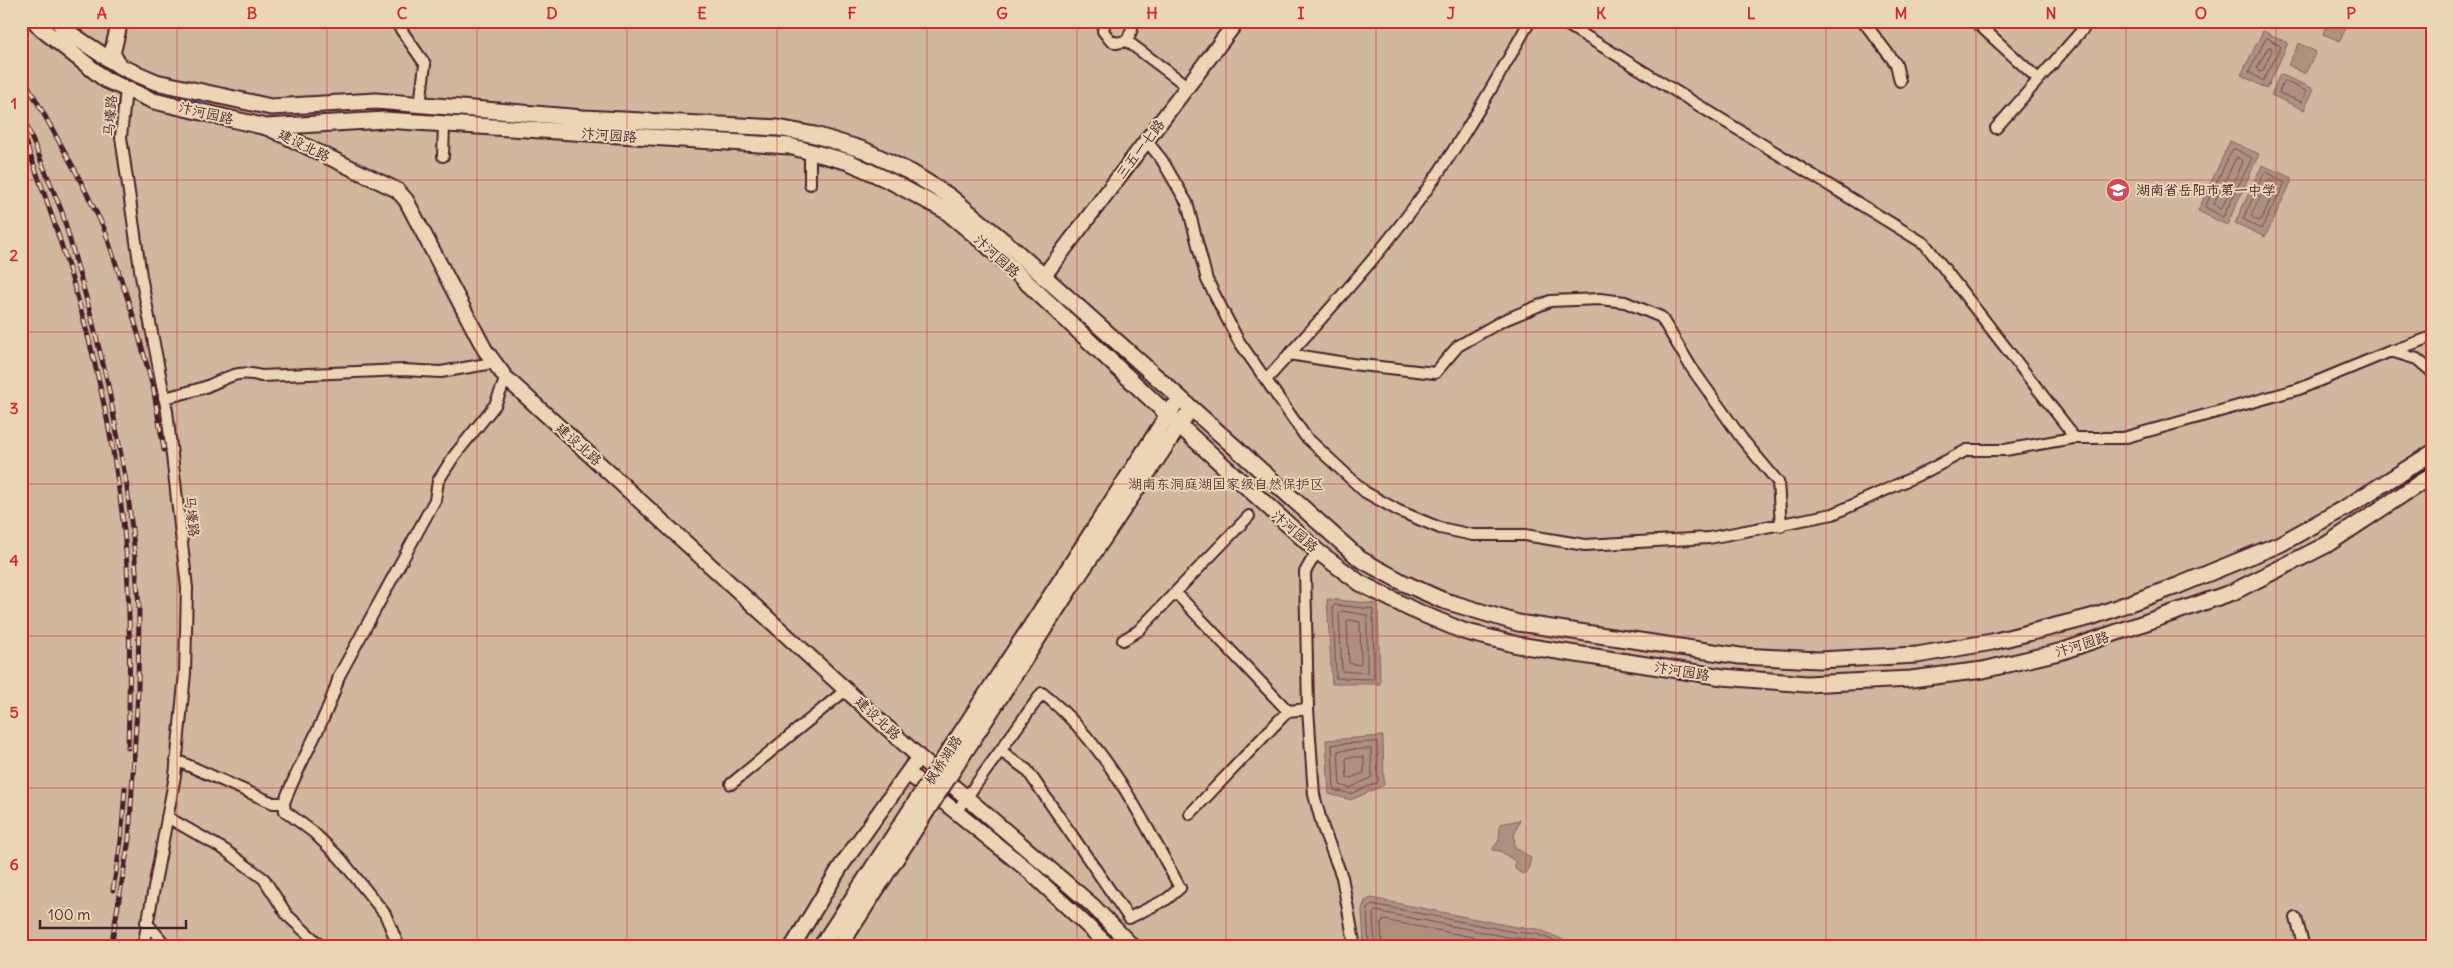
<svg xmlns="http://www.w3.org/2000/svg" width="2453" height="968" font-family="Delius,'LXGW WenKai TC',sans-serif">
  <rect width="100%" height="100%" fill="#ead6b4"/>
  <filter id="ink" filterUnits="userSpaceOnUse"><feTurbulence type="fractalNoise" baseFrequency=".02" numOctaves="2"/><feDisplacementMap in="SourceGraphic" scale="10" xChannelSelector="R" yChannelSelector="G"/><feConvolveMatrix kernelMatrix="1 2 1 2 8 2 1 2 1" color-interpolation-filters="sRGB"/></filter>
  <g filter="url(#ink)">
    <path fill="#cfb89e" stroke="#8c6c64" d="M 21,21 L 2432,21 L 2432,947 L 21,947 Z"/>
    <path fill="#ad9080" stroke="#85635e" d="M 2328,21 L 2349,21 L 2340,41 L 2323,34 Z
      M 2263,31 L 2288,43 L 2267,89 L 2241,75 Z
      M 2299,43 L 2316,52 L 2305,74 L 2288,65 Z
      M 2280,74 L 2314,89 L 2304,110 L 2271,95 Z
      M 2230,141 L 2259,154 L 2227,225 L 2198,211 Z
      M 2262,165 L 2293,178 L 2265,237 L 2235,223 Z
      M 1327,599 L 1378,604 L 1380,684 L 1332,684 Z
      M 1383,736 L 1384,785 L 1351,800 L 1329,794 L 1326,740 Z
      M 1520,820 L 1514,836 L 1515,847 L 1531,858 L 1528,871 L 1522,874 L 1515,869 L 1515,861 L 1500,851 L 1492,850 L 1499,840 L 1500,824 Z
      M 1371,898 L 1516,927 L 1538,929 L 1580,947 L 1364,947 L 1362,909 L 1365,901 Z"/>
    <g fill="none" stroke-linecap="round" stroke-linejoin="round">
      <path stroke="#724c4d" stroke-width="1" d="M 2268,38 L 2281,47 L 2263,81 L 2249,72 L 2265,40 Z
        M 2271,47 L 2272,50 L 2263,71 L 2259,72 L 2257,68 L 2268,48 Z
        M 2284,81 L 2306,91 L 2302,102 L 2279,93 Z
        M 2235,149 L 2252,158 L 2223,217 L 2205,207 L 2232,150 Z
        M 2237,157 L 2243,162 L 2222,208 L 2219,209 L 2214,204 Z
        M 2267,172 L 2285,183 L 2261,229 L 2243,219 L 2264,173 Z
        M 2270,180 L 2277,186 L 2261,220 L 2258,221 L 2251,216 L 2267,182 Z
        M 1335,605 L 1373,609 L 1374,679 L 1336,678 L 1333,607 Z
        M 1342,611 L 1367,615 L 1367,673 L 1342,671 L 1339,614 Z
        M 1350,620 L 1360,622 L 1361,663 L 1359,665 L 1349,663 L 1347,622 Z
        M 1377,742 L 1378,782 L 1351,794 L 1334,790 L 1332,745 Z
        M 1371,749 L 1372,777 L 1350,788 L 1340,785 L 1338,751 Z
        M 1348,757 L 1364,757 L 1364,773 L 1347,779 L 1346,760 Z
        M 1369,947 L 1367,910 L 1372,904 L 1514,932 L 1537,934 L 1568,947
        M 1375,947 L 1373,913 L 1376,911 L 1513,938 L 1536,940 L 1554,947
        M 1382,947 L 1381,922 L 1384,920 L 1524,947"/>
      <g stroke="#4a1f2b" stroke-width="14">
        <path id="street" d="M 395,21 L 425,64 L 420,105
          M 1105,21 L 1103,31 L 1110,40 L 1116,43 L 1127,41 L 1187,86
          M 1561,21 L 1925,244 L 2068,428 L 2073,438
          M 1863,21 L 1896,64 L 1900,81
          M 1975,21 L 2037,78
          M 1127,41 L 1132,29 L 1130,21
          M 126,89 L 121,137 L 141,276 L 167,411 L 187,588 L 185,673 L 175,776 L 143,947
          M 1996,128 L 2084,28 L 2076,21
          M 1146,140 L 1162,160 L 1187,203 L 1207,280 L 1238,340 L 1266,380 C 1321,319 1377,259 1425,192 C 1464,138 1497,79 1530,21
          M 443,156 L 444,124
          M 810,184 L 810,151
          M 2392,351 L 2432,337
          M 1289,354 L 1352,364 L 1435,373 L 1458,346 L 1502,321 L 1550,301 L 1600,299 L 1625,302 L 1661,317 L 1691,367 L 1742,439 L 1778,482 L 1781,526
          M 1266,380 L 1305,436 L 1365,492 L 1399,511 L 1440,528 L 1473,535 L 1525,535 L 1585,545 L 1709,538 L 1833,514 L 1925,472 L 1967,450 L 2005,450 L 2073,438 L 2123,438 L 2299,389 L 2391,351 L 2417,359 L 2432,372
          M 164,398 C 177,395 190,392 202,388 C 225,380 236,368 261,376 L 403,370 L 441,372 L 493,363
          M 1317,551 L 1305,572 L 1308,709 L 1314,795 L 1323,828 L 1342,877 L 1355,947
          M 1176,593 L 1288,711 L 1308,709
          M 1123,640 L 1138,631 L 1249,516
          M 176,760 L 273,803 L 284,803 C 300,760 327,720 339,676 L 435,500 L 438,481 L 454,456 L 495,405 L 506,378
          M 731,784 L 847,689
          M 284,803 L 285,811 L 313,832 L 340,858 L 385,914 L 399,947
          M 956,812 L 1042,693 C 1105,742 1143,819 1180,888 L 1167,899 L 1129,918 L 1027,770 L 1001,751
          M 1190,814 L 1288,711
          M 167,817 L 225,850 L 264,879 L 287,915 L 322,947
          M 2296,918 L 2304,947
          M 146,922 L 167,947"/>
      </g>
      <g stroke="#4a1f2b" stroke-width="18">
        <path id="secondary" d="M 266,127 L 397,190 L 406,200 L 485,350 L 506,378 L 919,757 L 1092,905 L 1133,947
          M 1043,277 L 1237,21
          M 908,773 L 1029,871 L 1110,947
          M 792,947 L 841,866 L 913,765"/>
      </g>
      <g stroke="#4a1f2b" stroke-width="19">
        <path id="primary" d="M 35,21 L 42,29 L 106,80 L 154,101 L 266,127 L 385,120 L 789,146 L 849,162 L 892,182 L 946,211 L 988,246 L 1168,415 L 1317,551 L 1360,583 L 1411,609 L 1463,631 L 1518,645 L 1723,677 L 1806,684 L 1911,679 L 1983,670 L 2063,651 L 2233,592 L 2326,545 L 2432,475
          M 58,21 L 66,31 L 121,67 L 156,82 L 271,107 L 376,101 L 583,118 L 778,128 L 815,135 L 864,150 L 912,173 L 949,196 L 1011,247 L 1360,559 L 1404,583 L 1442,600 L 1518,623 L 1740,656 L 1819,660 L 1917,655 L 1992,642 L 2091,617 L 2177,586 L 2280,544 L 2350,505 L 2432,453
          M 120,66 L 112,54 L 120,21
          M 1065,574 L 1173,407
          M 1074,582 L 1185,417"/>
      </g>
      <use href="#street" stroke="#ead6b4" stroke-width="10"/>
      <use href="#secondary" stroke="#ead6b4" stroke-width="14"/>
      <use href="#primary" stroke="#ead6b4" stroke-width="15"/>
      <g stroke="#4a1f2b" stroke-width="5">
        <path id="rail" d="M 21,73 L 76,172 L 104,228 L 132,312 L 153,387 L 164,450
          M 21,112 L 62,212 L 89,308 L 107,380 L 127,487 L 134,547 L 139,606 L 138,691 L 129,839 L 111,947
          M 21,131 C 73,265 114,408 126,552 C 131,617 130,683 128,748
          M 113,890 L 121,841 L 125,788"/>
      </g>
      <use href="#rail" stroke="#ead6b4" stroke-width="3" stroke-dasharray="9" stroke-linecap="butt"/>
      <g stroke="#4a1f2b" stroke-width="19" stroke-linecap="butt">
        <path id="primary-bridge" d="M 821,947 L 1065,574
          M 839,947 L 1074,582"/>
      </g>
      <use href="#primary-bridge" stroke="#ead6b4" stroke-width="15"/>
    </g>
  </g>
  <path fill="none" stroke="#d62828" stroke-width="1" stroke-opacity="0.55" d="M 177,21 L 177,947M 327,21 L 327,947M 477,21 L 477,947M 627,21 L 627,947M 777,21 L 777,947M 927,21 L 927,947M 1077,21 L 1077,947M 1226,21 L 1226,947M 1376,21 L 1376,947M 1526,21 L 1526,947M 1676,21 L 1676,947M 1826,21 L 1826,947M 1976,21 L 1976,947M 2126,21 L 2126,947M 2276,21 L 2276,947M 21,180 L 2432,180M 21,332 L 2432,332M 21,484 L 2432,484M 21,636 L 2432,636M 21,788 L 2432,788"/>
  <defs>
    <g id="school-disc" transform="scale(1.25)"><circle r="9.5" fill="#d1495b" stroke="#ead6b4"/><path d="M0-5L7-2L0 1L-7-2ZM-4 1L0 2.5L4 1V4Q0 6-4 4Z" fill="#fff"/></g>
  </defs>
  <g fill-rule="evenodd">
    <use href="#school-disc" x="2118" y="190"/>
  </g>
  <g text-anchor="middle" stroke-width="4" stroke-linejoin="round" paint-order="stroke">
    <g font-size="14" fill="#4a1f2b" stroke="#ead6b4">
      <text transform="translate(206 113) rotate(13)" y="5">汴河园路</text>
      <text transform="translate(110 116) rotate(-86)" y="5">马壕路</text>
      <text transform="translate(609 135) rotate(4)" y="5">汴河园路</text>
      <text transform="translate(304 145) rotate(26)" y="5">建设北路</text>
      <text transform="translate(1140 149) rotate(-53)" y="5">三五一七路</text>
      <text transform="translate(997 256) rotate(42)" y="5">汴河园路</text>
      <text transform="translate(579 444) rotate(42)" y="5">建设北路</text>
      <text transform="translate(192 516) rotate(83)" y="5">马壕路</text>
      <text transform="translate(1295 531) rotate(41)" y="5">汴河园路</text>
      <text transform="translate(2082 644) rotate(-17)" y="5">汴河园路</text>
      <text transform="translate(1682 671) rotate(9)" y="5">汴河园路</text>
      <text transform="translate(878 718) rotate(43)" y="5">建设北路</text>
      <text transform="translate(943 760) rotate(-57)" y="5">枫桥湖路</text>
    </g>
    <g font-size="14" fill="#4a1f2b" stroke="#ead6b4" text-anchor="start">
      <text x="2136" y="195">湖南省岳阳市第一中学</text>
    </g>
    <g font-size="14" fill="#5e363c" stroke="#ead6b4">
      <text x="1226" y="489">湖南东洞庭湖国家级自然保护区</text>
    </g>
  </g>
  <rect width="2453" height="968" fill="none" stroke="#ead6b4" stroke-width="55"/>
  <path d="M40 920v8h146v-8" fill="none" stroke="#4a1f2b" stroke-width="2.5"/>
  <text x="48" y="920" font-size="15" fill="#4a1f2b" stroke="#ead6b4" stroke-width="4" paint-order="stroke">100 m</text>
  <rect x="28" y="28" width="2398" height="912" fill="none" stroke="#d62828" stroke-width="2"/>
  <g font-size="16" text-anchor="middle" font-weight="bold" fill="#d62828">
    <text x="102" y="19">A</text>
    <text x="252" y="19">B</text>
    <text x="402" y="19">C</text>
    <text x="552" y="19">D</text>
    <text x="702" y="19">E</text>
    <text x="852" y="19">F</text>
    <text x="1002" y="19">G</text>
    <text x="1152" y="19">H</text>
    <text x="1301" y="19">I</text>
    <text x="1451" y="19">J</text>
    <text x="1601" y="19">K</text>
    <text x="1751" y="19">L</text>
    <text x="1901" y="19">M</text>
    <text x="2051" y="19">N</text>
    <text x="2201" y="19">O</text>
    <text x="2351" y="19">P</text>
    <text x="14" y="109">1</text>
    <text x="14" y="261">2</text>
    <text x="14" y="414">3</text>
    <text x="14" y="566">4</text>
    <text x="14" y="718">5</text>
    <text x="14" y="870">6</text>
  </g>
</svg>
